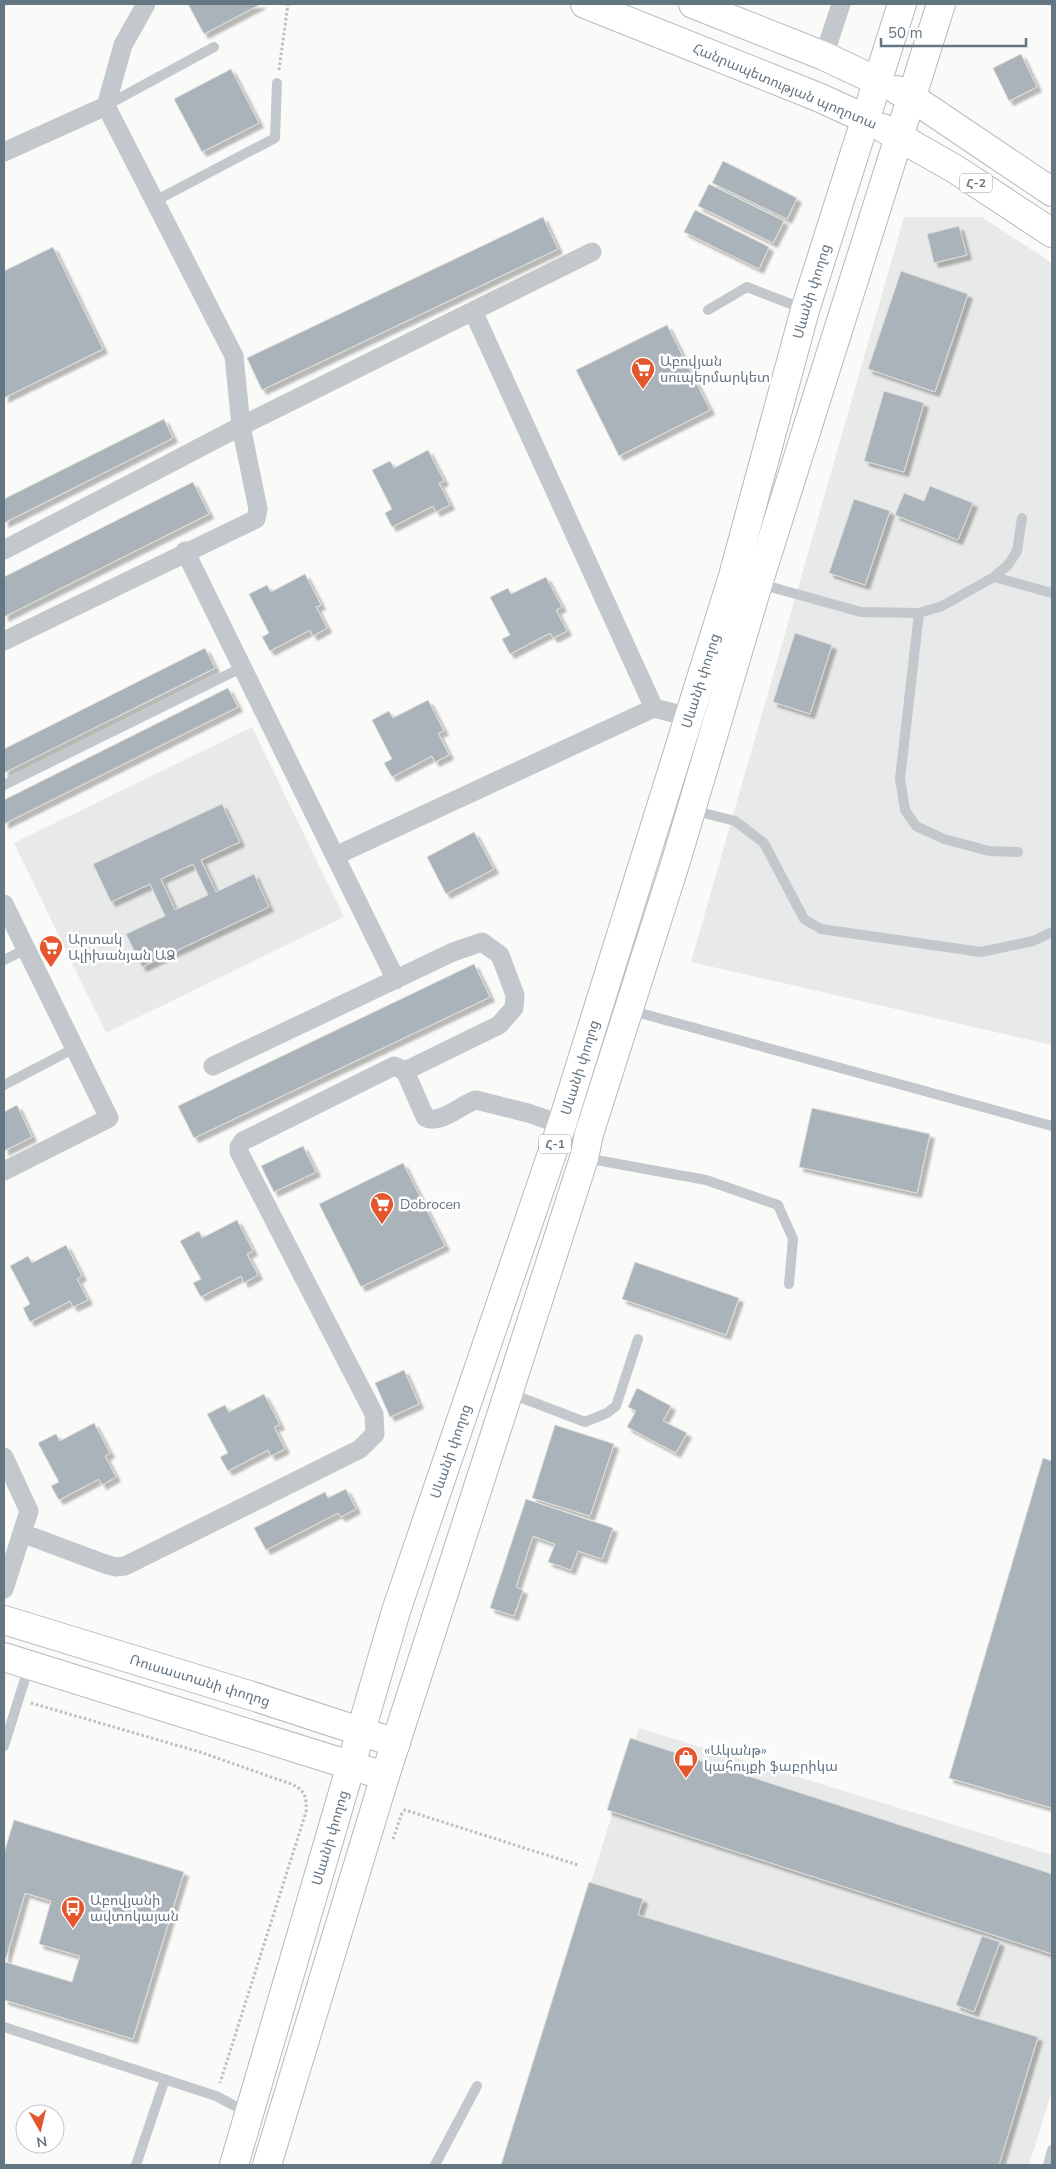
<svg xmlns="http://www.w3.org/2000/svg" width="1056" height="2169" font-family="'Nunito Sans','Noto Sans Armenian',sans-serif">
  <defs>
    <filter id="shadow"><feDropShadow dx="4.5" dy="4.5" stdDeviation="1" flood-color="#0004"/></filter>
  </defs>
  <rect width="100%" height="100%" fill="#fafaf8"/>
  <path fill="#e8e9e9" d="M 904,217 L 982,217 L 1052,263 L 1052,1045 L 691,962 Z
    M 252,727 L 344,917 L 106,1033 L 14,843 Z
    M 639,1728 L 1052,1855 L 1052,2091 L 1029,2165 L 503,2165 Z"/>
  <path fill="#aab3b9" stroke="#dcdcda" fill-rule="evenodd" filter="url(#shadow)" d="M 188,4 L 261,4 L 204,34 Z
    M 1021,54 L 1037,87 L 1009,101 L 993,68 Z
    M 231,69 L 259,123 L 202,152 L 174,99 Z
    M 723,161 L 797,198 L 787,219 L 712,183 Z
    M 709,184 L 784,221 L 773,243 L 698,206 Z
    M 695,210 L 769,247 L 759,269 L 684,232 Z
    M 543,217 L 558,249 L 262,390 L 247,358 Z
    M 959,226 L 967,255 L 934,263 L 927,234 Z
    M 53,247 L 103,349 L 4,398 L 4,271 Z
    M 901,271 L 968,294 L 935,392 L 868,369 Z
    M 667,325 L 710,410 L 619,456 L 576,370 Z
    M 884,391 L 924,403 L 904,472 L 864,461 Z
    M 164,419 L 173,438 L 4,523 L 4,499 Z
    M 428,450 L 444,481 L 439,483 L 450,505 L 436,512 L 433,506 L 392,527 L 385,513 L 392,509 L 372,470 L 390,461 L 394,468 Z
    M 193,482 L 209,514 L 4,617 L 4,577 Z
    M 930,486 L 973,503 L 958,540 L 895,515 L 904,493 L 924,501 Z
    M 854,499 L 890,511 L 865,585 L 829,573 Z
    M 305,574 L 321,605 L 316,607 L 327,628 L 313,636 L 310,630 L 270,651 L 262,637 L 269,633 L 249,594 L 267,585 L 271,592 Z
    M 546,577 L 562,607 L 556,610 L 567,631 L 553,638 L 550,633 L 510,654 L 502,639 L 510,635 L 490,597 L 508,588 L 511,594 Z
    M 795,633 L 832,645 L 810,714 L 773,702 Z
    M 205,648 L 215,668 L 4,773 L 4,749 Z
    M 228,688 L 238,707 L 4,824 L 4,800 Z
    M 428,700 L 444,731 L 438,733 L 449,755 L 435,762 L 432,756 L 392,777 L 384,763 L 392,759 L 372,720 L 389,711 L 393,718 Z
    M 222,804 L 240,842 L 201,860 L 216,892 L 254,874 L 269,907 L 142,967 L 126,934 L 165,916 L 150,884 L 111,902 L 93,864 ZM 193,864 L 208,895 L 175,910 L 161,879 Z
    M 474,832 L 494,869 L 446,894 L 427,857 Z
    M 474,964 L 490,997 L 194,1138 L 178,1106 Z
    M 17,1105 L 32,1137 L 4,1151 L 4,1112 Z
    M 812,1108 L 930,1134 L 917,1193 L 799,1167 Z
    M 303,1146 L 316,1172 L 274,1192 L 261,1166 Z
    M 403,1163 L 445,1246 L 361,1287 L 319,1204 Z
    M 237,1220 L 253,1251 L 247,1254 L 258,1275 L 244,1283 L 241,1276 L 201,1297 L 193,1283 L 201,1279 L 180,1241 L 199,1231 L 202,1238 Z
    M 66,1245 L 82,1276 L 77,1279 L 88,1300 L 73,1307 L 70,1301 L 30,1322 L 23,1308 L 30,1304 L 10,1266 L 28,1256 L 32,1263 Z
    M 635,1262 L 739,1298 L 726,1335 L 622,1299 Z
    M 404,1370 L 419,1404 L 390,1417 L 375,1383 Z
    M 637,1388 L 671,1406 L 663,1421 L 687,1433 L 676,1453 L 627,1427 L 636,1411 L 628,1407 Z
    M 264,1394 L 280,1425 L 274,1427 L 285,1449 L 271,1456 L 268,1450 L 228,1471 L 220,1457 L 228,1453 L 207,1414 L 225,1405 L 229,1412 Z
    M 94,1423 L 110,1453 L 105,1456 L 116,1477 L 102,1485 L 99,1479 L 59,1500 L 51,1486 L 59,1482 L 38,1443 L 56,1434 L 60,1441 Z
    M 555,1425 L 614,1444 L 590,1516 L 532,1498 Z
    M 1043,1458 L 1052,1461 L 1052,1808 L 949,1778 Z
    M 346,1489 L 356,1509 L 341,1517 L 338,1513 L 266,1550 L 254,1528 L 325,1492 L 328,1498 Z
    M 526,1499 L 613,1528 L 602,1559 L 578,1551 L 571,1570 L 548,1562 L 555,1544 L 533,1536 L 516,1587 L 523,1590 L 514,1616 L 490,1608 Z
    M 630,1738 L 1052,1874 L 1052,1954 L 607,1810 Z
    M 14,1820 L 184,1872 L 133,2039 L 4,2000 L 4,1853 ZM 25,1893 L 51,1901 L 39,1944 L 80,1956 L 72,1982 L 5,1962 Z
    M 589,1882 L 643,1899 L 638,1915 L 1038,2037 L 999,2165 L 501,2165 Z
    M 982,1936 L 1000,1942 L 974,2012 L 956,2005 Z"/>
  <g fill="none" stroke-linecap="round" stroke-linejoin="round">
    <g stroke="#b3babf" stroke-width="30">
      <g id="secondary">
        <path d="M 585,4 L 818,97 L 864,118"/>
        <path d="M 693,4 L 824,56 L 877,81"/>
        <path id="s1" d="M 4,1620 L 249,1695 L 396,1743"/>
        <path d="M 4,1657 L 385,1776"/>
      </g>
    </g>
    <g stroke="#b5babe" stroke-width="30">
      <g id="primary">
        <path d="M 897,90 L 911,97 L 1052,192"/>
        <path d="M 883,128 L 955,169 L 1052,233"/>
        <path id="s2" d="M 234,2165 L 396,1611 L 562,1124 L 733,576 L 805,310 L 902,4"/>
        <path d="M 267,2165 L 385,1776 L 584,1158 L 589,1134 L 676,861 L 758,584 L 941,4"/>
      </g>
    </g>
    <path stroke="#bbbfc2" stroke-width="3" stroke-dasharray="2.5 2.5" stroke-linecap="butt" d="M 279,70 L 288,4
      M 31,1703 L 200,1752 L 291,1784 C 305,1790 307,1797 306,1812 L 220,2083
      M 393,1839 L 402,1813 L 405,1810 L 578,1865"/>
    <path stroke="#c3c8cc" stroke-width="10" d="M 107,105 L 214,47
      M 155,201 L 275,138 L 277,83
      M 708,310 L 747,287 L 804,309
      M 994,577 L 1052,593
      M 760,584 L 861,612 L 919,613 L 942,606 L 994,577 L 1008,565 L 1017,551 L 1022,518
      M 919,613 L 900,779 L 905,810 L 916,826 L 944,839 L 989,851 L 1018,852
      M 4,785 L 243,667
      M 692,810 L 735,821 L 764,843 L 804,919 L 821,929 L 981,952 L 1033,941 L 1052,932
      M 4,960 L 26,949
      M 629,1010 L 1052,1126
      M 4,1085 L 75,1048
      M 585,1158 L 706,1180 L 778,1205 L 793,1239 L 789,1284
      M 509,1393 L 585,1422 L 607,1413 L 616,1406 L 638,1339
      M 4,1746 L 29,1666
      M 4,2027 L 216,2096 L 248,2113
      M 136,2165 L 165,2079
      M 435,2165 L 477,2086
      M 1048,2165 L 1052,2150"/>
    <path stroke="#c3c8cc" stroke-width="19" d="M 824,56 L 841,4
      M 4,152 L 106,106 L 123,45 L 146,4
      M 473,311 L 654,708 L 689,717
      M 4,550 L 241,426 L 592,252
      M 185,551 L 396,980
      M 4,641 L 256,519 L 258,509 L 241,426 L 234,356 L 106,106
      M 335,856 L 654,708
      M 4,904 L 109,1118 L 4,1171
      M 213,1066 L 453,952 L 482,942 L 500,955 L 515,995 L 514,1008 L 499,1025 L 405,1071
      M 4,1457 L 29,1511 L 22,1533
      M 4,1589 L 22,1533 L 105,1564 L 116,1567 L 125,1566 L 360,1449 L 375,1434 L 374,1414 L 239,1152 L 239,1147 L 243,1141 L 394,1066 L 405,1071 L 425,1117 C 440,1126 461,1104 476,1100 L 528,1113 L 589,1134"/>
    <use href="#secondary" stroke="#fff" stroke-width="28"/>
    <use href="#primary" stroke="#fff" stroke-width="28"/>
  </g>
  <defs>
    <g id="supermarket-pin" transform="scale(1.25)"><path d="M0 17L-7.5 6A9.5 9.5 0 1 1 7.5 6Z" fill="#e4572e" stroke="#fff"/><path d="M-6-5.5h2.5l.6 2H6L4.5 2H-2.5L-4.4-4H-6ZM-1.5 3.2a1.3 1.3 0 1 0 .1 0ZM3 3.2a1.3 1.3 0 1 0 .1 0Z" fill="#fff"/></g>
    <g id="shop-pin" transform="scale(1.25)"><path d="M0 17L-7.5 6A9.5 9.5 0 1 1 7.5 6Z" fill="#e4572e" stroke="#fff"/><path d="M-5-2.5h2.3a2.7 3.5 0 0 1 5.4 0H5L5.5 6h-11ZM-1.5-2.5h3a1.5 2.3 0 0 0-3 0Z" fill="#fff"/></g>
    <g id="bus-pin" transform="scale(1.25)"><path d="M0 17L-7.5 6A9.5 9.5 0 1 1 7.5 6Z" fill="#e4572e" stroke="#fff"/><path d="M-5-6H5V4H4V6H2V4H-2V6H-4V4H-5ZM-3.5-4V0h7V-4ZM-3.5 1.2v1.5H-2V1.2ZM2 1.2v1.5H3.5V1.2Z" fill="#fff"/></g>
  </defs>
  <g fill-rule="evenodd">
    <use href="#supermarket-pin" x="643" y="369"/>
    <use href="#supermarket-pin" x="51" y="947"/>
    <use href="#supermarket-pin" x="382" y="1204"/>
    <use href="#shop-pin" x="686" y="1758"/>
    <use href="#bus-pin" x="73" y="1908"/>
  </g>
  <g text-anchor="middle" stroke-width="5" stroke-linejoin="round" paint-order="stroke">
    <g fill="#fff" stroke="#939fa8" stroke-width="1">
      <rect x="960" y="173.5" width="32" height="19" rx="4"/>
      <rect x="539" y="1134.5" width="32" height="19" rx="4"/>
    </g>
    <g font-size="12" font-weight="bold" fill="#657683">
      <text x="976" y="187">Հ-2</text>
      <text x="555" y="1148">Հ-1</text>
    </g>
    <g font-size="14" fill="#657683" stroke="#fff">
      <text transform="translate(785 86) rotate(23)" y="5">Հանրապետության պողոտա</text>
      <text dy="5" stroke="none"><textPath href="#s2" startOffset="1961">Սևանի փողոց</textPath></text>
      <text dy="5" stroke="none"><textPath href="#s2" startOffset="1556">Սևանի փողոց</textPath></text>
      <text dy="5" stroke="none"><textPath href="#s2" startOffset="1151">Սևանի փողոց</textPath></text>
      <text dy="5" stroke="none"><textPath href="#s2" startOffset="746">Սևանի փողոց</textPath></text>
      <text dy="5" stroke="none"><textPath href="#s1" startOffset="205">Ռուսաստանի փողոց</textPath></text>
      <text dy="5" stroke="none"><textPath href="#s2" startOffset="341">Սևանի փողոց</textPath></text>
    </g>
    <g font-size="14" fill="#657683" stroke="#fff" text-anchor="start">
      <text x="660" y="366">Աբովյան<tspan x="660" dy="16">սուպերմարկետ</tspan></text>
      <text x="68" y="944">Արտակ<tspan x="68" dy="16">Ալիխանյան ԱՁ</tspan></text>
      <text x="400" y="1209">Dobrocen</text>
      <text x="704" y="1755">«Ականթ»<tspan x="704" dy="16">կահույքի ֆաբրիկա</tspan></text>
      <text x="90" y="1905">Աբովյանի<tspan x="90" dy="16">ավտոկայան</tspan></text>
    </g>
  </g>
  <rect width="1056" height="2169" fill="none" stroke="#657683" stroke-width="10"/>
  <g transform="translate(40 2129) rotate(172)"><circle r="24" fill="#ffffff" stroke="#c1c8cd"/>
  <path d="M0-4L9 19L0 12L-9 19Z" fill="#e4572e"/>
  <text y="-8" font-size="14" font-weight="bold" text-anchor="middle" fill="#657683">N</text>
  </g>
  <path d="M881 38v8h145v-8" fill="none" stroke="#657683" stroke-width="2.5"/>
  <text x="888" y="38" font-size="15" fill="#657683" stroke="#ffffff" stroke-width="4" paint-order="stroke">50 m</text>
</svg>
